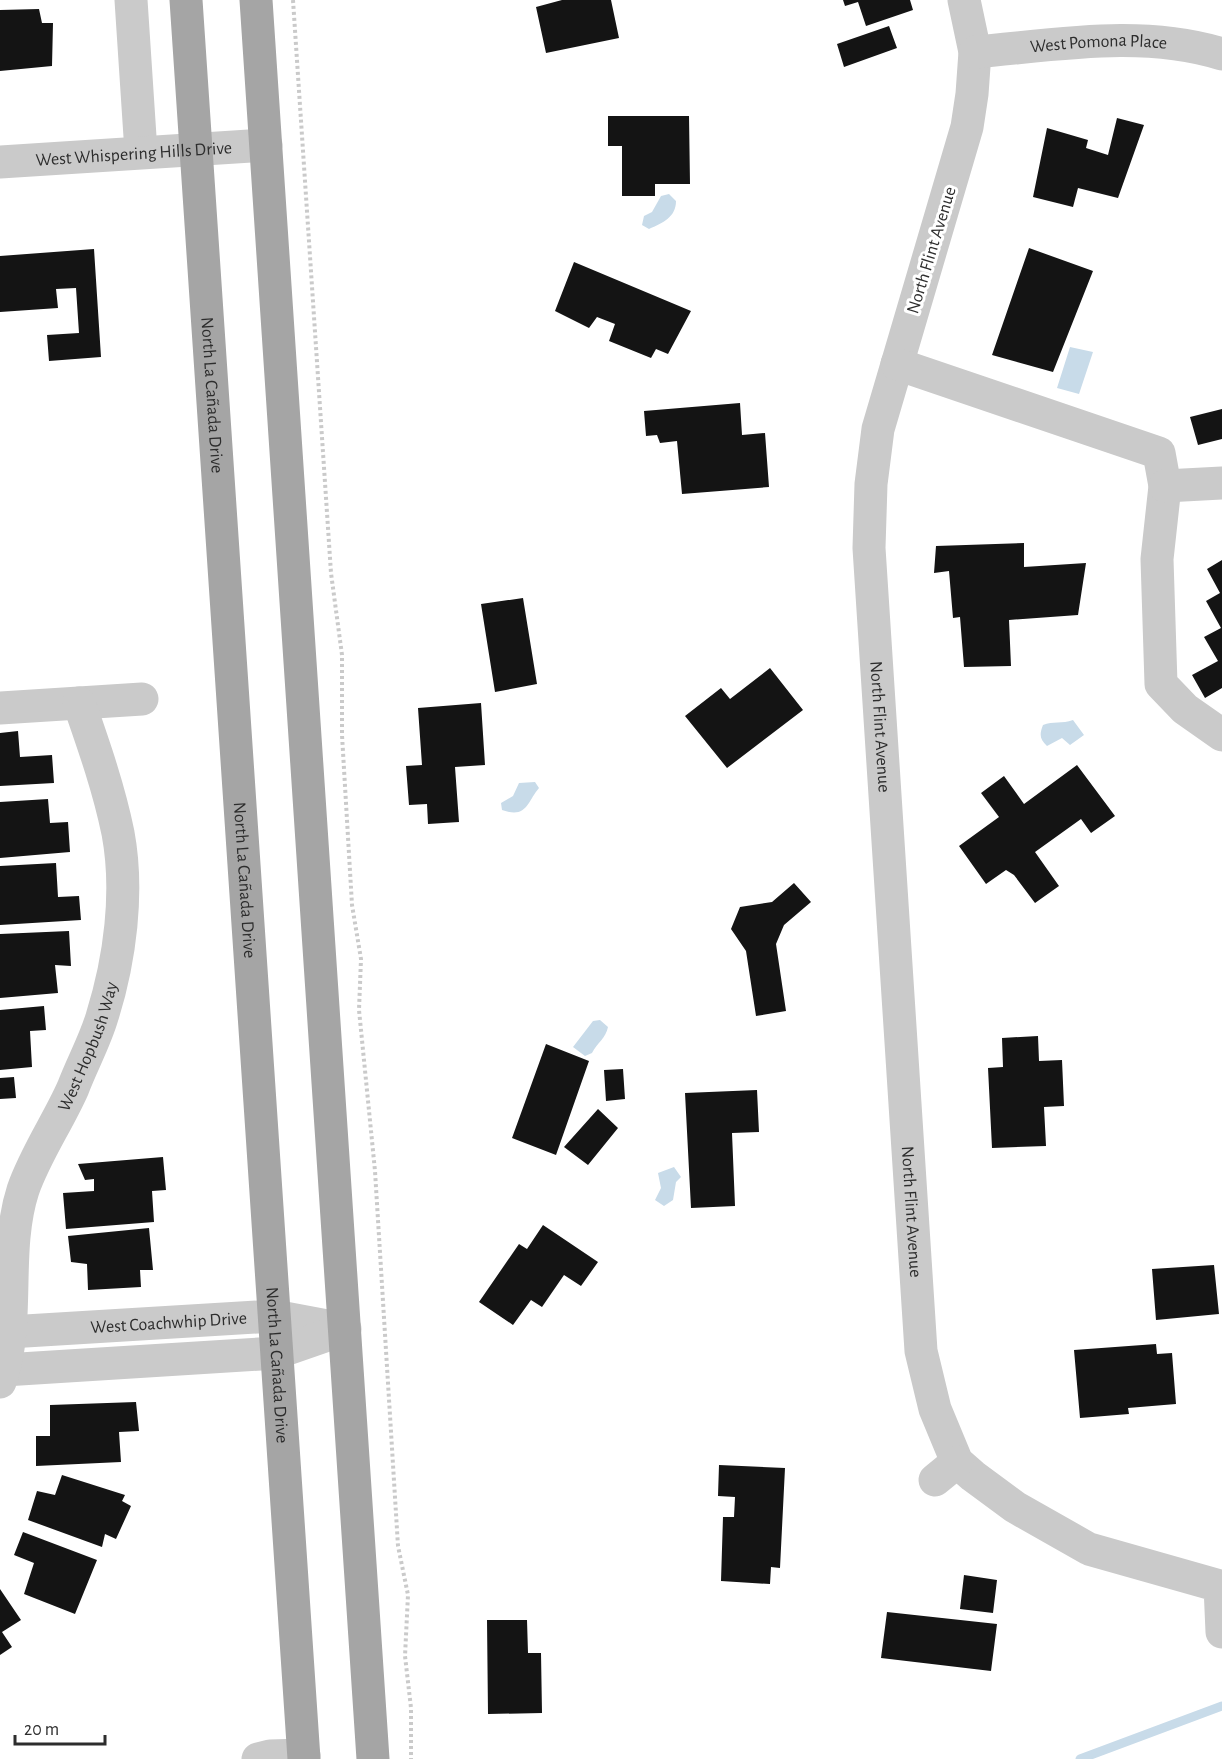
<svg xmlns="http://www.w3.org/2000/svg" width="1222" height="1759" font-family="'Alegreya Sans',sans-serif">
  <rect width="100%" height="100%" fill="#fff"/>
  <path fill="#c8dbe9" d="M 669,194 L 676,201 C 676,217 663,223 649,229 L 642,225 L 644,216 L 652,212 L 661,196 Z
    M 1070,347 L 1093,352 L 1079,394 L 1057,388 Z
    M 1073,720 L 1084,735 L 1070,745 L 1062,738 L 1047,746 C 1040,739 1039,735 1043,725 C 1053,721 1062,724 1073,720 Z
    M 535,782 L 539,788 C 527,802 527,819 502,810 L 501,803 L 513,796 L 519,783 Z
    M 600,1020 L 608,1027 C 606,1038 597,1043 592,1053 L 585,1056 L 573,1047 L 593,1021 Z
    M 674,1167 L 681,1177 L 676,1182 L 673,1200 L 664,1206 L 655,1200 L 661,1188 L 658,1173 Z"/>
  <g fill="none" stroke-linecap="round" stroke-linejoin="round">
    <path stroke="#c8dbe9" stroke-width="9" d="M 1080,1759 L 1222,1706"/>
  </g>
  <path fill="#141414" d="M 562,0 L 611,0 L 619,38 L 546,53 L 536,7 Z
    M 843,0 L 910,0 L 913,10 L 866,26 L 858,2 L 845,6 Z
    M 39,9 L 42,23 L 53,23 L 52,66 L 0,71 L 0,10 Z
    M 889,26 L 897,48 L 844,67 L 837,44 Z
    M 608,116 L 689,116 L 690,184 L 655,184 L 655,196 L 622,196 L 622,146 L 608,146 Z
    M 1117,118 L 1144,125 L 1118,198 L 1078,188 L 1073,207 L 1033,197 L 1047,128 L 1088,140 L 1086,148 L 1108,155 Z
    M 1029,248 L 1093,271 L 1053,372 L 992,355 Z
    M 94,249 L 101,357 L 49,361 L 47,335 L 79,333 L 76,288 L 56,289 L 58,308 L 0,312 L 0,256 Z
    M 574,262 L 691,311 L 668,354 L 656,349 L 651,358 L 609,341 L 615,324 L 597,317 L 589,328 L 555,311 Z
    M 740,403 L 742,435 L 765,433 L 769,487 L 682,494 L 677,441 L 660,443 L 657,435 L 646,436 L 644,411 Z
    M 1222,409 L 1222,439 L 1198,445 L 1190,417 Z
    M 1024,543 L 1024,567 L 1086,563 L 1078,615 L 1009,620 L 1011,666 L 964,667 L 960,617 L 953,618 L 949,571 L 934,573 L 936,546 Z
    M 1222,560 L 1222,688 L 1205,698 L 1192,675 L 1218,661 L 1204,637 L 1221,628 L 1206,601 L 1220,593 L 1207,569 Z
    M 523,598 L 537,684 L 495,692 L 481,604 Z
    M 770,668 L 803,710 L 727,768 L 685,716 L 721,688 L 730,699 Z
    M 481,703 L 485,765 L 455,767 L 459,822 L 428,824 L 427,804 L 409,805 L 406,766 L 422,765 L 418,708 Z
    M 18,731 L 20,757 L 52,755 L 54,783 L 0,786 L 0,733 Z
    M 1077,765 L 1115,816 L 1091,833 L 1081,819 L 1035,852 L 1059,886 L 1035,903 L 1014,875 L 1006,870 L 986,884 L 959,846 L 999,817 L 981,793 L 1004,776 L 1024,804 Z
    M 48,799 L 50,823 L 68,822 L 70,852 L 0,858 L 0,802 Z
    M 56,863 L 58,897 L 79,896 L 81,920 L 0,925 L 0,866 Z
    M 794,883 L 811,902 L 784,925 L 776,944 L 786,1011 L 756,1016 L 746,951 L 731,929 L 740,907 L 772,902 Z
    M 69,931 L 71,966 L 55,965 L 58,993 L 0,998 L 0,934 Z
    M 44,1006 L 46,1030 L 30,1031 L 32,1067 L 0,1070 L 0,1010 Z
    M 1038,1036 L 1039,1061 L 1062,1060 L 1064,1106 L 1044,1107 L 1046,1146 L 992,1148 L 988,1068 L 1003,1067 L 1002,1038 Z
    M 546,1044 L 589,1061 L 556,1155 L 512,1138 Z
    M 623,1069 L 625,1099 L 606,1101 L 604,1070 Z
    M 14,1077 L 16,1098 L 0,1099 L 0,1078 Z
    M 757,1090 L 759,1132 L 732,1133 L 735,1206 L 691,1208 L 685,1093 Z
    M 598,1109 L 618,1128 L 588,1165 L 564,1147 Z
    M 163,1157 L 166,1190 L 152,1191 L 154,1222 L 66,1229 L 63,1193 L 94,1191 L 94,1179 L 85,1180 L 78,1164 Z
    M 543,1225 L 598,1262 L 581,1286 L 564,1275 L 542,1307 L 531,1300 L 513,1325 L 479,1302 L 519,1244 L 527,1249 Z
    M 149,1228 L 153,1270 L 140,1270 L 141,1287 L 88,1290 L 87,1264 L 71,1262 L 68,1236 Z
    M 1214,1265 L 1219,1314 L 1156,1320 L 1152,1269 Z
    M 1156,1344 L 1157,1354 L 1172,1353 L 1176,1404 L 1128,1408 L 1129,1414 L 1080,1418 L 1074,1350 Z
    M 136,1402 L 139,1431 L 119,1432 L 121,1462 L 36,1466 L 36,1436 L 50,1436 L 50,1405 Z
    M 719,1465 L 785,1468 L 780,1568 L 771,1567 L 770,1584 L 721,1581 L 723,1517 L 734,1517 L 735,1497 L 718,1496 Z
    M 62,1475 L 125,1495 L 122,1501 L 131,1506 L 116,1539 L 105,1534 L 102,1547 L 28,1520 L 37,1491 L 55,1495 Z
    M 23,1532 L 97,1560 L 75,1614 L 24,1594 L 34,1563 L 14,1555 Z
    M 964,1575 L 997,1580 L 993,1613 L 960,1609 Z
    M 0,1589 L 21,1620 L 2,1632 L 12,1647 L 0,1655 Z
    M 887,1612 L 997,1624 L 991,1671 L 881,1658 Z
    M 487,1620 L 527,1620 L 528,1653 L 541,1653 L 542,1713 L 488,1714 Z"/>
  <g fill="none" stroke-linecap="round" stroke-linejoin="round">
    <path stroke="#cacaca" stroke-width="4" stroke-dasharray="3 3" stroke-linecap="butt" d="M 293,0 L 331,573 L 342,655 L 342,735 L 352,905 L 361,959 L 359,1010 L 375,1171 L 398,1546 L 408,1595 L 405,1656 L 411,1708 L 411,1759"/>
    <g stroke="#cacaca" stroke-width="33">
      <path d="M 131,0 L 141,152"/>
      <path id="s1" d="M 964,0 L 975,52 L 972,94 L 967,127 L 878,429 L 871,484 L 869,548 L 921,1351 L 935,1409 L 957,1462 L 973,1476 L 1015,1507 L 1089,1549 L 1220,1586 L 1222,1632"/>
      <path id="s2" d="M 975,52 C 1056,45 1142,29 1222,54"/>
      <path id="s3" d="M 0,162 L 266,145"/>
      <path d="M 897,364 L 1159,453 L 1165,486 L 1157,559 L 1161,684 L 1185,709 L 1222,735"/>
      <path d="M 1165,486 L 1222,483"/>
      <path d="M 0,708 L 142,699"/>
      <path id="s4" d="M 9,1332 L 274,1316 L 343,1329"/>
      <path d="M 4,1370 L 276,1353 L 345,1329"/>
      <path id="s5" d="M 0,1382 C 21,1321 3,1252 23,1190 C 35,1155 58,1122 73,1088 C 82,1064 95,1041 102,1017 C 120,960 129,892 118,833 C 109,789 94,746 79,703"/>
      <path d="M 935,1480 L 957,1462"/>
      <path d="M 258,1759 L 270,1756 L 304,1755"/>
    </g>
    <g stroke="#a5a5a5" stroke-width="33">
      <path id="s6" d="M 186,0 L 304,1759"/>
      <path d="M 256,0 L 373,1759"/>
    </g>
  </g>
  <g text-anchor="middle" stroke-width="6" stroke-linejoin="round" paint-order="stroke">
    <g font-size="18" fill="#2d2d2d" stroke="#fff">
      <text dy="6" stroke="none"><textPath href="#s2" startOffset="124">West Pomona Place</textPath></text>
      <text dy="6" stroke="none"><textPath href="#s3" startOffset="134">West Whispering Hills Drive</textPath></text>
      <text transform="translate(931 250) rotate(-73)" y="6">North Flint Avenue</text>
      <text dy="6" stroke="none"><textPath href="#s6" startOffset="396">North La Cañada Drive</textPath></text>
      <text dy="6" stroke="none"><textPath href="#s1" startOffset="742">North Flint Avenue</textPath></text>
      <text dy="6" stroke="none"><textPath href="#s6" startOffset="882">North La Cañada Drive</textPath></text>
      <text dy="6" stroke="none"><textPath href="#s5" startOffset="352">West Hopbush Way</textPath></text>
      <text dy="6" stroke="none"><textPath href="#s1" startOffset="1228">North Flint Avenue</textPath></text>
      <text dy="6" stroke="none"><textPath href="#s4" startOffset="160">West Coachwhip Drive</textPath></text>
      <text dy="6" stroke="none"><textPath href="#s6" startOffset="1368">North La Cañada Drive</textPath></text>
    </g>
  </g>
  <path d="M15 1735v9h90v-9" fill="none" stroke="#2d2d2d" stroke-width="3"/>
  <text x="24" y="1735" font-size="18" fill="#2d2d2d" stroke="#ffffff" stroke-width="4.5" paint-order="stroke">20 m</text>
</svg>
